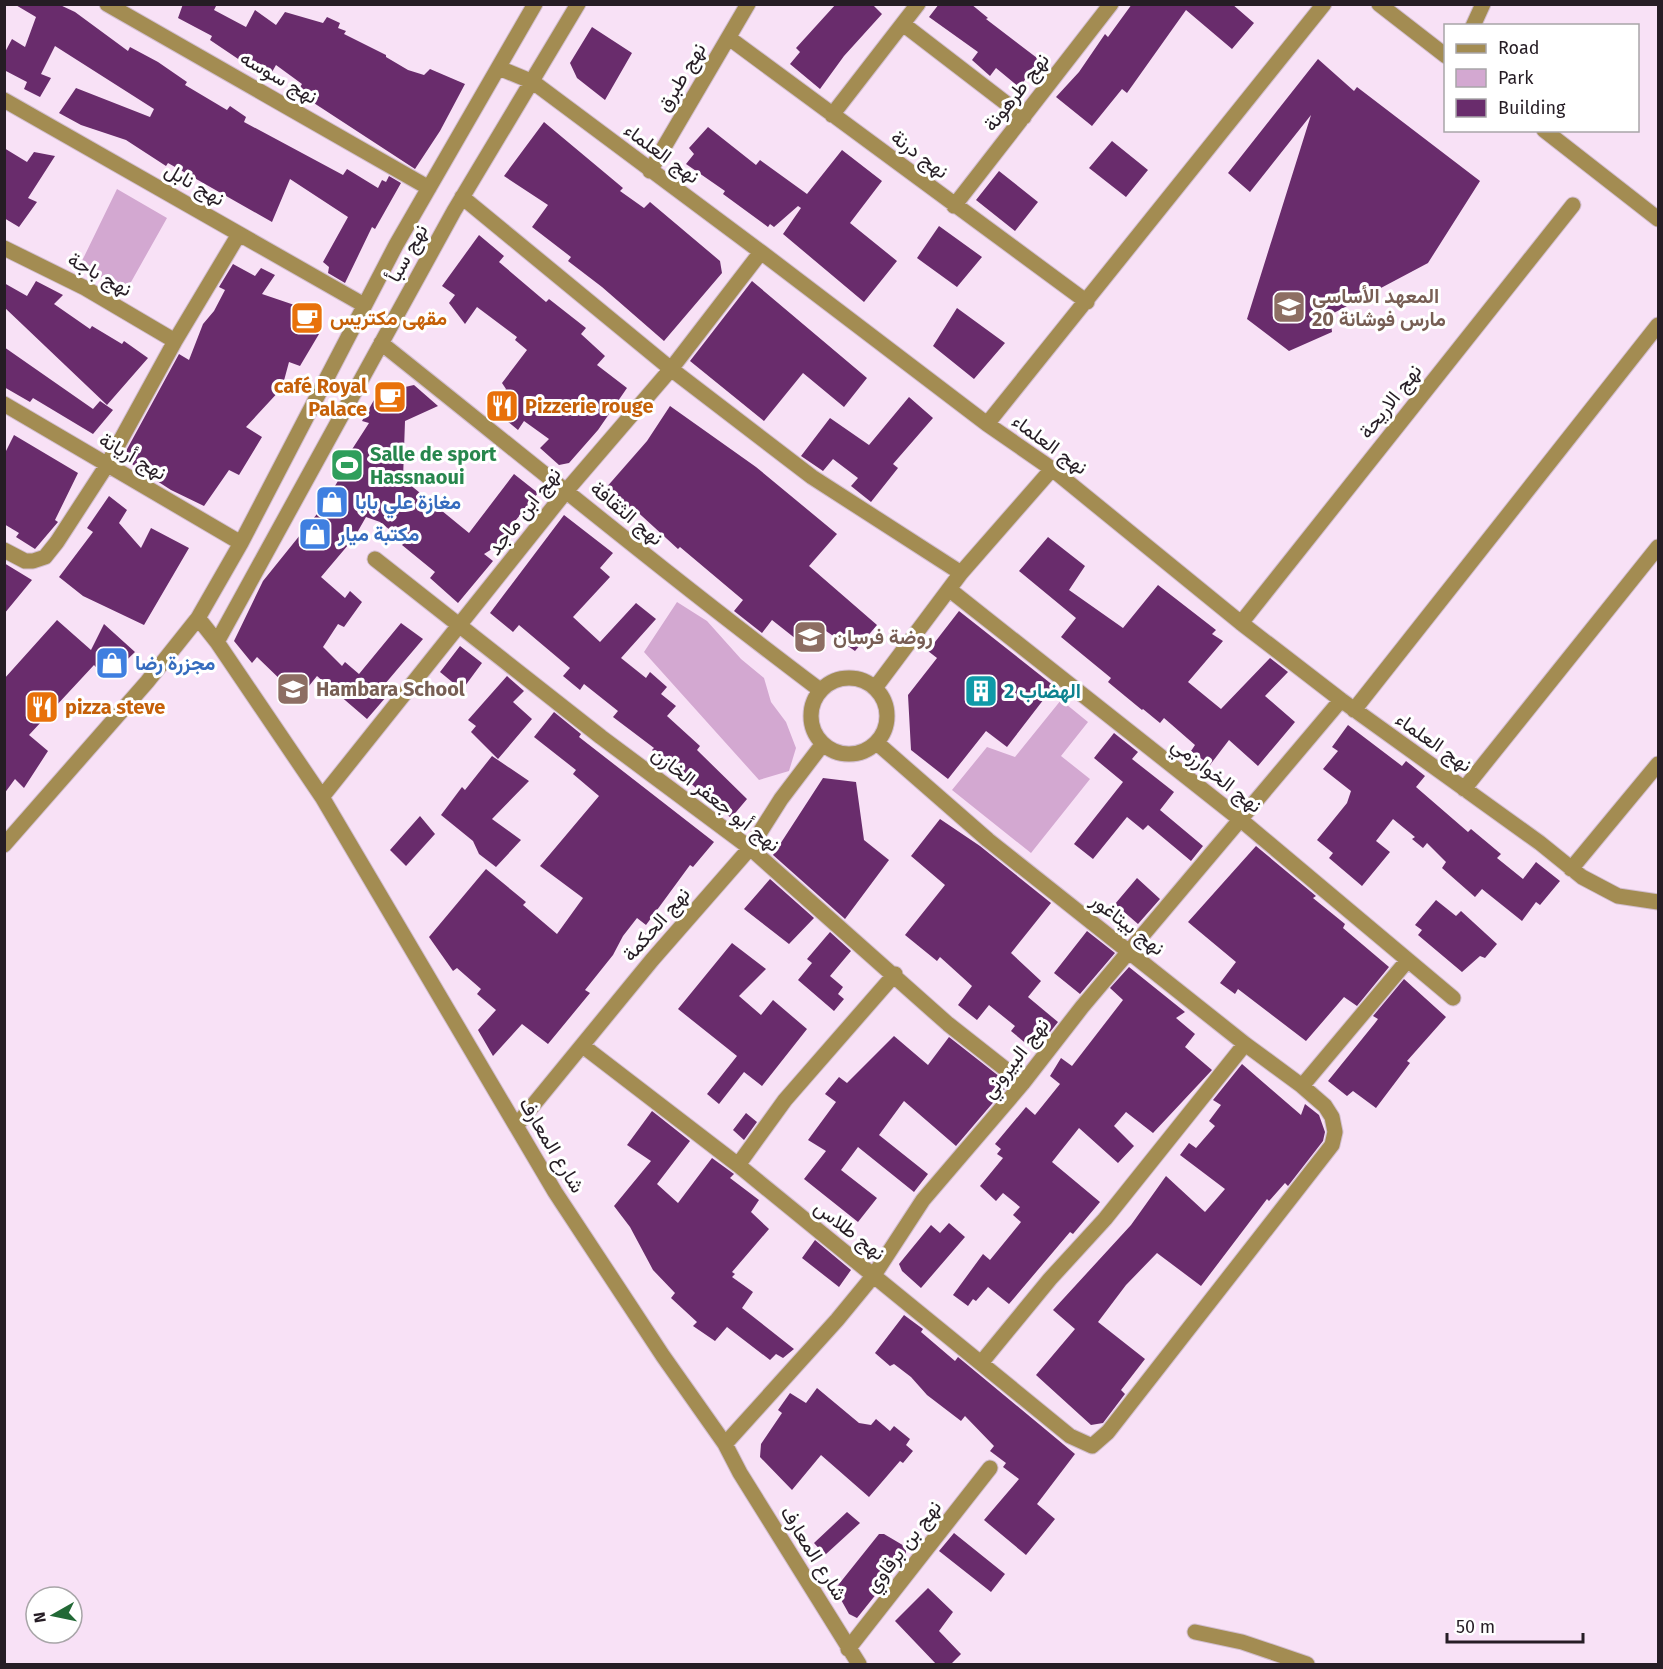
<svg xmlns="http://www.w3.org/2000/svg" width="1663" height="1669" font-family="'Fira Sans',Vazirmatn,sans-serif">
  <rect width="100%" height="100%" fill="#f8e1f6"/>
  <path fill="#d3a8d1" d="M 117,189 L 167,218 L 126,291 L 80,265 Z
    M 677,602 L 707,621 L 741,659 L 764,678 L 771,702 L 786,722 L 796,748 L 789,771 L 759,780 L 644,652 Z
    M 1061,700 L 1088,722 L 1061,756 L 1090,779 L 1031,853 L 952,790 L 987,747 L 1015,757 Z"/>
  <path fill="#692c6c" d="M 14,4 L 58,4 L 75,12 L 128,51 L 130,47 L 158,62 L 187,82 L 185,85 L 227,110 L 230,106 L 246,117 L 244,122 L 343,175 L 347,169 L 378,188 L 382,180 L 386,182 L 389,176 L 401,183 L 375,229 L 372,227 L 345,283 L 328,273 L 329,267 L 323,262 L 348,217 L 290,179 L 272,222 L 168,163 L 166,166 L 126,140 L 81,125 L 59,113 L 76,88 L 150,117 L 154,109 L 55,46 L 41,74 L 51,78 L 40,97 L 24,89 L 27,82 L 4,70 L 4,54 L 12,39 L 25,47 L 36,17 Z
    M 183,4 L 217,4 L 214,10 L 246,27 L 255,10 L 276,25 L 285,12 L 323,23 L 327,17 L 340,23 L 338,28 L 346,31 L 344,34 L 386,55 L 386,57 L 408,70 L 424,75 L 430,69 L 465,84 L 440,131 L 415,169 L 297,92 L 302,84 L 276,65 L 268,79 L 210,40 L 212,36 L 178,18 Z
    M 836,4 L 872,4 L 882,14 L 844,56 L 820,89 L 790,64 L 800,52 L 796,48 Z
    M 939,4 L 971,4 L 988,18 L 986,19 L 1041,61 L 1019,87 L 996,68 L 990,76 L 972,60 L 978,52 L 929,17 Z
    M 1132,4 L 1232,4 L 1254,23 L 1232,49 L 1186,10 L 1127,93 L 1122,89 L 1092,126 L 1056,97 L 1079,72 L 1105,34 L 1108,37 Z
    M 592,27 L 632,53 L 605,100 L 577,78 L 570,63 Z
    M 1318,59 L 1354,91 L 1357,87 L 1480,181 L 1428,263 L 1330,315 L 1332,332 L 1289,351 L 1247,319 L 1311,115 L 1250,192 L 1228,173 Z
    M 544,122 L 623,188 L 620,191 L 644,208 L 650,202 L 720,261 L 722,273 L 664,341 L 602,287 L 568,261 L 571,257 L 532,227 L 548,205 L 504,176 Z
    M 708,127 L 756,165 L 760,160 L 807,194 L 842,150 L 882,181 L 850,223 L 897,261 L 864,302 L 783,234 L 801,208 L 798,206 L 774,227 L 770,224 L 768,227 L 723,194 L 725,191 L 686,164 L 694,154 L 689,148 Z
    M 1112,141 L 1148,170 L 1126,197 L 1089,168 Z
    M 4,148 L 27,162 L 34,152 L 55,156 L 28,198 L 37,202 L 19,227 L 4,218 Z
    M 999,171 L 1038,202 L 1015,231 L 976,200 Z
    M 939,226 L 982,257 L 957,287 L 917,258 Z
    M 479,235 L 504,256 L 499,262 L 546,302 L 549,299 L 586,328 L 581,334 L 605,356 L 597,365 L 627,388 L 598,430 L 569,463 L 559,465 L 540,448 L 549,439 L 524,421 L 518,430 L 491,408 L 506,389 L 502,383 L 527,350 L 515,340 L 517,337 L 477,307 L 465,324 L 449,303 L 455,295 L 442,286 Z
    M 233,264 L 255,276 L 261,268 L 275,275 L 262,294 L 318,313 L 310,329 L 319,334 L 300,366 L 289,362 L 282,388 L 246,427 L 262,437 L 239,475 L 229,470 L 204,506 L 171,490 L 143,472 L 132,464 L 136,459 L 126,451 L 179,354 L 189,360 L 203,324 L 214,311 L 225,290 L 219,287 Z
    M 36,281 L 63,295 L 54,304 L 90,329 L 92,326 L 122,344 L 124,341 L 148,358 L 107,405 L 4,307 L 4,283 L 27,296 Z
    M 752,281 L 867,378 L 844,407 L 803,373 L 764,421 L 690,361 Z
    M 957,308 L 1005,343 L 974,379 L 933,346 Z
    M 4,347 L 93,409 L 100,401 L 113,410 L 93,434 L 33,398 L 30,402 L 4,387 Z
    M 414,385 L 438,406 L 405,421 L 403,479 L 469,533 L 514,474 L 538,493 L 507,531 L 513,536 L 484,554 L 493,561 L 458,603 L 430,578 L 435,572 L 402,545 L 405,542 L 380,522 L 366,517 L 354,538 L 321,577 L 345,598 L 350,591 L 362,602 L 344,627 L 338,624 L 323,647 L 342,666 L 345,662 L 359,674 L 401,623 L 423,639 L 379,691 L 386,697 L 367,719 L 317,676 L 296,702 L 280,692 L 286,685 L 257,657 L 252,663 L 234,641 L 263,581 L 321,509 L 344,471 L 340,468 L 369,423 L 362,421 L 378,393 Z
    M 909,397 L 933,418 L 893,464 L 898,468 L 871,502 L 851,486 L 858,478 L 833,459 L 823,471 L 801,456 L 830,418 L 869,445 Z
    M 670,406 L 756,467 L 837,534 L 809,566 L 877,625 L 855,651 L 826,631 L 810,650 L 772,620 L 762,633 L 734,611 L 743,600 L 680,547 L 678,549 L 631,506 L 624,514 L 598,497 L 647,441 Z
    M 14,435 L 78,473 L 55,520 L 58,522 L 35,549 L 16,537 L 19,533 L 4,524 L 4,455 Z
    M 109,496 L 127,510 L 119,523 L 141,548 L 151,528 L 189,548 L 144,625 L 83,596 L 59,577 L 93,532 L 87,528 Z
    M 564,515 L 613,553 L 600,568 L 610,577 L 573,617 L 600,642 L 636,603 L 656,619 L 621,658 L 646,678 L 650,672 L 667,687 L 661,694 L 676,706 L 667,716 L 700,746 L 697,750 L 747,799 L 731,818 L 652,750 L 654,748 L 613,717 L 618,711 L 584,684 L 580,690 L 563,676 L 570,668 L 551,652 L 519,625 L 513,632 L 490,613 Z
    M 1048,537 L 1085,566 L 1069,590 L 1123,628 L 1158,585 L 1216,630 L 1212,634 L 1223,641 L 1188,682 L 1221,709 L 1270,658 L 1288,672 L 1265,696 L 1295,722 L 1258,766 L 1229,740 L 1210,765 L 1191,751 L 1195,745 L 1164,718 L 1160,723 L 1143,709 L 1142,710 L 1108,682 L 1111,678 L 1061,637 L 1076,618 L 1019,571 Z
    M 4,563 L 32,580 L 4,614 Z
    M 959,611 L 1054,686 L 1007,747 L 986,731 L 948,779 L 911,750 L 908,695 L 937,658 L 928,651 Z
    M 57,620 L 91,650 L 104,624 L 135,652 L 107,679 L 94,665 L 29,735 L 48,751 L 24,788 L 15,779 L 4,794 L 4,679 Z
    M 460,646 L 482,663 L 462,690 L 440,672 Z
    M 507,676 L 524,691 L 513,702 L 532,719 L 498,759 L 471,732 L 476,726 L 468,720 Z
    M 554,712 L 581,734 L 579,737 L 714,842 L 693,867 L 690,865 L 646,925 L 637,918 L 623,936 L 613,955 L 585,990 L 590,993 L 548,1044 L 522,1024 L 493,1056 L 478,1030 L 496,1010 L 477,994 L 481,989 L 457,968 L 453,971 L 429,937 L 486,869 L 526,902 L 523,905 L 557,934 L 583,898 L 540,866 L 599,796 L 573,774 L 576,770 L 534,737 Z
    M 1348,725 L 1402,766 L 1406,761 L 1425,776 L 1416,787 L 1468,832 L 1471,829 L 1501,854 L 1497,858 L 1523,879 L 1536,862 L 1560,881 L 1540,905 L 1536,902 L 1522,921 L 1482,889 L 1475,897 L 1442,868 L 1446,862 L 1427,843 L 1423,848 L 1412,839 L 1415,837 L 1393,819 L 1376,841 L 1390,852 L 1362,886 L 1329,858 L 1333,853 L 1317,840 L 1347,803 L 1351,791 L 1323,769 L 1338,751 L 1332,747 Z
    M 1114,733 L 1138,752 L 1132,759 L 1174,792 L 1160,810 L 1203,846 L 1191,861 L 1148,825 L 1143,830 L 1127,817 L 1093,859 L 1074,844 L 1123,782 L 1094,758 Z
    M 492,756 L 529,781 L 492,819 L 521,840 L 496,867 L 479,854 L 473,841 L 441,815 L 462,787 L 465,790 Z
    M 823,778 L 856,782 L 864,840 L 889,860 L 845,919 L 773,855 Z
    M 420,816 L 435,834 L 406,866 L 390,850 Z
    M 940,819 L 980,846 L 1051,903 L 1011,953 L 1041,981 L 1028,997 L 1058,1022 L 1035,1051 L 1011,1031 L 1015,1026 L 989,1005 L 977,1020 L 958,1005 L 972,986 L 940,957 L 937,961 L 905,935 L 945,885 L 911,856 Z
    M 1256,846 L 1316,896 L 1313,898 L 1345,924 L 1343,928 L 1389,967 L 1357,1006 L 1344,997 L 1306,1041 L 1238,989 L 1235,994 L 1220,983 L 1236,962 L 1188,922 Z
    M 1137,878 L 1160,899 L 1138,924 L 1115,904 Z
    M 770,879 L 814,918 L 789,944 L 744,909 Z
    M 1436,900 L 1456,916 L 1461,911 L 1497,944 L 1485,958 L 1480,956 L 1462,972 L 1418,935 L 1422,930 L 1415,925 Z
    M 1087,931 L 1115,953 L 1080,994 L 1054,973 Z
    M 830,932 L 851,951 L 830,976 L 843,987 L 838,994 L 844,999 L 834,1011 L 798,980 L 812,963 L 807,959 Z
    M 732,943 L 766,969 L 739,996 L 761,1015 L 773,1000 L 807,1029 L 762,1086 L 744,1072 L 719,1104 L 707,1094 L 737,1056 L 678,1009 Z
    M 1129,967 L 1185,1012 L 1176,1018 L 1195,1034 L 1185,1047 L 1212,1070 L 1153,1133 L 1126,1112 L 1114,1126 L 1134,1146 L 1118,1163 L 1079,1128 L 1052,1162 L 1100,1202 L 1073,1234 L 1070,1232 L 1009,1304 L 988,1287 L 976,1301 L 973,1299 L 968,1306 L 953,1295 L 983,1254 L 990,1260 L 1021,1222 L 1013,1215 L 1020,1207 L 1003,1193 L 996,1201 L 980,1186 L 1003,1158 L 997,1154 L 1001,1149 L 995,1144 L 1026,1107 L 1035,1115 L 1060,1084 L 1050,1076 L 1061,1058 L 1072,1066 L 1123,1000 L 1110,988 Z
    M 1404,979 L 1446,1017 L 1407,1061 L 1410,1063 L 1376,1108 L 1353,1091 L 1347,1096 L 1328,1081 L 1375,1023 L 1378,1019 L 1373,1016 Z
    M 894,1036 L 928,1065 L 949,1037 L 1009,1084 L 956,1146 L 904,1101 L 879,1135 L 928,1174 L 914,1192 L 858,1147 L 841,1170 L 877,1198 L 858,1222 L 804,1179 L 826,1151 L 808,1140 L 836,1102 L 825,1094 L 839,1077 L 847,1083 Z
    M 1242,1064 L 1301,1115 L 1305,1104 L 1319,1115 L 1325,1132 L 1323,1141 L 1288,1186 L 1285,1183 L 1269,1201 L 1267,1199 L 1201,1286 L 1157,1253 L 1126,1285 L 1098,1322 L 1145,1359 L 1121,1390 L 1125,1394 L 1103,1423 L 1091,1425 L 1036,1375 L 1075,1329 L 1053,1310 L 1131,1225 L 1166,1176 L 1205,1212 L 1225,1189 L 1180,1155 L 1189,1143 L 1196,1148 L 1215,1126 L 1209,1121 L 1221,1105 L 1213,1100 Z
    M 652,1111 L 690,1141 L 657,1184 L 678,1203 L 712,1158 L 734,1174 L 730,1178 L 759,1200 L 751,1212 L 769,1229 L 732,1272 L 735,1274 L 732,1277 L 753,1292 L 742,1308 L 794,1349 L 783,1358 L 776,1354 L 770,1360 L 727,1327 L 715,1341 L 693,1326 L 697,1322 L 671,1298 L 675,1293 L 653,1270 L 630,1227 L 614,1206 L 651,1161 L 627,1145 Z
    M 746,1113 L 757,1122 L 744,1140 L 733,1130 Z
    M 949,1223 L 965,1237 L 921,1288 L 902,1271 L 899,1264 L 931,1225 L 940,1233 Z
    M 815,1240 L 851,1270 L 839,1287 L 802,1258 Z
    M 904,1315 L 923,1329 L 921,1332 L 955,1361 L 958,1357 L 1075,1454 L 1037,1504 L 1055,1519 L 1026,1555 L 984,1520 L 1019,1479 L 1003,1467 L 1006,1463 L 990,1451 L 994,1446 L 965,1416 L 961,1421 L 927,1395 L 911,1377 L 894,1364 L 890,1366 L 875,1353 Z
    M 817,1388 L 859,1423 L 871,1425 L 876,1419 L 890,1431 L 894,1426 L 910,1439 L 906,1445 L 913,1451 L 903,1463 L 900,1461 L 869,1497 L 821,1455 L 792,1490 L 760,1457 L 761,1444 L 782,1413 L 778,1410 L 790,1393 L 806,1403 Z
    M 847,1512 L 860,1523 L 825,1555 L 814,1543 Z
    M 954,1533 L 1005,1574 L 991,1592 L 939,1551 Z
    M 879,1534 L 884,1534 L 906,1547 L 906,1557 L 857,1618 L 849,1614 L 835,1589 Z
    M 928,1588 L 953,1612 L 939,1631 L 961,1654 L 950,1665 L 937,1665 L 895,1621 Z"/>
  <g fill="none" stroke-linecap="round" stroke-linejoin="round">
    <g stroke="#d2bed0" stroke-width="17">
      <path id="minor" d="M 107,4 L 429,188
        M 1379,4 L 1446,56
        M 903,24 L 1024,117
        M 1473,26 L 1483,4
        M 729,38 L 1087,302
        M 499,68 L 533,82 L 761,252 L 987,424 L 1052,469 L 1241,623 L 1341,700 L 1540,843 L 1582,877 L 1618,896 L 1658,902
        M 4,100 L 364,305
        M 832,115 L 918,4
        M 1544,130 L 1658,219
        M 650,171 L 748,4
        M 462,197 L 671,369 L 812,477 L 961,573
        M 954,206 L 1111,4
        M 4,248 L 85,288 L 175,341
        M 381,343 C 527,459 671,578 820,690
        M 4,404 L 241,543
        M 987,424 L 1324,4
        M 4,550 L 25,561 L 33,561 L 45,557 L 57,542 L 107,465 L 175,341 L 239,234
        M 375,559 L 601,737 L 750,848 L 948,1024 L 1023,1083
        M 950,590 L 1241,820 L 1453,998
        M 198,618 L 217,642 L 454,211 L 578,4
        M 1241,623 L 1573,205
        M 217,642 L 322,797 L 555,1192 L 663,1356 L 725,1444 L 740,1473 L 859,1664
        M811 716a38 38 0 1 1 76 0a38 38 0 1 1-76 0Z
        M 875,688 L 961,573 L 1052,469
        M 1354,710 L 1658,325
        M 1464,789 L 1658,547
        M 322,797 L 567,490 L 671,369 L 761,252
        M 4,845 L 147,682 L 198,618 L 241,543 L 396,245 L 535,4
        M 1571,869 L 1658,764
        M 583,1046 L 738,1165 L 1070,1436 L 1092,1446 L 1108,1432 L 1332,1145 L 1335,1132 L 1332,1117 L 1325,1106 L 1302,1086 L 1245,1044 L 988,840 L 877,743
        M 1302,1086 L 1407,961
        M 516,1126 L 652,960 L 750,848 L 781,799 L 822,745
        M 738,1165 L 785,1100 L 895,974
        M 981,1363 L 1050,1279 L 1105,1219 L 1245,1044
        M 725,1444 L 837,1320 L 874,1275 L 923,1200 L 1023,1083 L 1082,1007 L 1341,700
        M 1195,1632 L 1242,1642 L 1307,1664
        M 848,1649 L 990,1468"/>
    </g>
    <use href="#minor" stroke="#a38c52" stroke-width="15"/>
  </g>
  <defs>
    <g id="school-square" transform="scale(1.725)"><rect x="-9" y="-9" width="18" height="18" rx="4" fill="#8d6e63" stroke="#fff"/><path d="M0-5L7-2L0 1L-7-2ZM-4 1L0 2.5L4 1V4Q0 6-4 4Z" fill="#fff"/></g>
    <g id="cafe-square" transform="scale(1.725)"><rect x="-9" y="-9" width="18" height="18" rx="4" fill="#e8710a" stroke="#fff"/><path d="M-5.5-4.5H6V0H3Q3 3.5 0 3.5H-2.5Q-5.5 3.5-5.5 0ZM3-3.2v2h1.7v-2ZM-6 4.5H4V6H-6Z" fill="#fff"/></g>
    <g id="restaurant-square" transform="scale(1.725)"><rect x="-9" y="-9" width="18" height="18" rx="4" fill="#e8710a" stroke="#fff"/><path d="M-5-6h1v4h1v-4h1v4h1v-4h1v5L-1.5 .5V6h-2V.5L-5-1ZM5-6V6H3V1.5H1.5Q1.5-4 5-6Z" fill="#fff"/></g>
    <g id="stadium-square" transform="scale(1.725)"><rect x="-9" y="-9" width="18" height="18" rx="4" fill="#2e9e5b" stroke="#fff"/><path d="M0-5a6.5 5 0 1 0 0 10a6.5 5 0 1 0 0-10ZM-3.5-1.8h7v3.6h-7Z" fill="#fff"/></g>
    <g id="shop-square" transform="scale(1.725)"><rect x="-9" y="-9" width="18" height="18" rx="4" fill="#3f7fe0" stroke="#fff"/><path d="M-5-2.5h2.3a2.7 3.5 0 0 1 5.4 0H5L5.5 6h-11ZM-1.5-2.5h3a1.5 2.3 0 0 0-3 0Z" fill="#fff"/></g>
    <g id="building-square" transform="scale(1.725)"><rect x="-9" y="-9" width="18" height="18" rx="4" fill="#0f9aa8" stroke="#fff"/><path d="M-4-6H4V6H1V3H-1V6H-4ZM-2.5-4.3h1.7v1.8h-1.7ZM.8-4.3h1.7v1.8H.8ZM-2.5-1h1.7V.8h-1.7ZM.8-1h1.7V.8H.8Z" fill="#fff"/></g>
  </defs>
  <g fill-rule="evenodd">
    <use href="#school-square" x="1289" y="307"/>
    <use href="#cafe-square" x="307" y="318"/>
    <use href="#cafe-square" x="390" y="397"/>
    <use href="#restaurant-square" x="502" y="406"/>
    <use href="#stadium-square" x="347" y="465"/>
    <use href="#shop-square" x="332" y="502"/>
    <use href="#shop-square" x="315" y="534"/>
    <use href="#school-square" x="810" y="637"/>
    <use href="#shop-square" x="112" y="663"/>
    <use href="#school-square" x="293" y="689"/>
    <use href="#building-square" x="981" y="691"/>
    <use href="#restaurant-square" x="42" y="707"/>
  </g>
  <g text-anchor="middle" stroke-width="6" stroke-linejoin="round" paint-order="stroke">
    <g font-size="20" fill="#261d25" stroke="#fff">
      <text transform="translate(279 77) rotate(30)" y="7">نهج سوسه</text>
      <text transform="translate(681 77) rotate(-59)" y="7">نهج طبرق</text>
      <text transform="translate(1016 92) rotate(-52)" y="7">نهج طرهونة</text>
      <text transform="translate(662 153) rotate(36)" y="7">نهج العلماء</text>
      <text transform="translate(920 154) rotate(37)" y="7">نهج درنة</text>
      <text transform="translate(195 184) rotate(30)" y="7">نهج نابل</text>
      <text transform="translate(407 253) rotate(-61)" y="7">نهج سبأ</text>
      <text transform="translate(100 274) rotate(29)" y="7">نهج باجة</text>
      <text transform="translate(1390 401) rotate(-52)" y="7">نهج الاريحة</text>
      <text transform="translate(1050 444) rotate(36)" y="7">نهج العلماء</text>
      <text transform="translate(133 456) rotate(30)" y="7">نهج أريانة</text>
      <text transform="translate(524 511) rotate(-52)" y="7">نهج ابن ماجد</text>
      <text transform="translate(627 513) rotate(40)" y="7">نهج الثقافة</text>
      <text transform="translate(1434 742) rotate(35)" y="7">نهج العلماء</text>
      <text transform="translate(1217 775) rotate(38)" y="7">نهج الخوارزمي</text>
      <text transform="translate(716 799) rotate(38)" y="7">نهج أبو جعفر الخازن</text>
      <text transform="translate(656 924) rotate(-49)" y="7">نهج الحكمة</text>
      <text transform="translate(1128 924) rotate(38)" y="7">نهج بيتاغور</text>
      <text transform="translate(1015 1058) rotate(-52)" y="7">نهج البيروني</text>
      <text transform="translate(552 1145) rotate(59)" y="7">شارع المعارف</text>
      <text transform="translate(850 1230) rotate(38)" y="7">نهج طلاس</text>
      <text transform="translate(903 1546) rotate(-52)" y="7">نهج بن برقاوي</text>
      <text transform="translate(814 1553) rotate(58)" y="7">شارع المعارف</text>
    </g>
    <g font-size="20" font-weight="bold" fill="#785e54" stroke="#fff" text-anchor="start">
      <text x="1312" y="303">المعهد الأساسي<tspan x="1312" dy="23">20 مارس فوشانة</tspan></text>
      <text x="833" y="644">روضة فرسان</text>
      <text x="316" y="696">Hambara School</text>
    </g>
    <g font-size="20" font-weight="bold" fill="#c56008" stroke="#fff" text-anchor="start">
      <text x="330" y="325">مقهى مكتريس</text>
      <text x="367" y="393" text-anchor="end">café Royal<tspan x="367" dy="23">Palace</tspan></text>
      <text x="525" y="413">Pizzerie rouge</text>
      <text x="65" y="714">pizza steve</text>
    </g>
    <g font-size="20" font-weight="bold" fill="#27864d" stroke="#fff" text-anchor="start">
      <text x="370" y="461">Salle de sport<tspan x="370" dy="23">Hassnaoui</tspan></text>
    </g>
    <g font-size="20" font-weight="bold" fill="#366cbe" stroke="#fff" text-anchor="start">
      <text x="355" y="509">مغازة علي بابا</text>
      <text x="338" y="541">مكتبة ميار</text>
      <text x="135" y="670">مجزرة رضا</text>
    </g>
    <g font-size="20" font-weight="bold" fill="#0d838f" stroke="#fff" text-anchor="start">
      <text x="1004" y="698">الهضاب 2</text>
    </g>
  </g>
  <rect width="1663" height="1669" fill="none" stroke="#261d25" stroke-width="12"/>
  <rect x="1444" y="24" width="195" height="108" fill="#ffffff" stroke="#a8a5a8" stroke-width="1.5"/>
  <rect x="1456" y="44" width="30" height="9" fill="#a38c52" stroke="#a8a5a8" stroke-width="1.5"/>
  <text x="1498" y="54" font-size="18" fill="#261d25">Road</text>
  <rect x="1456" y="69" width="30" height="18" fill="#d3a8d1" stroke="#a8a5a8" stroke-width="1.5"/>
  <text x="1498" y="84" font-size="18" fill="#261d25">Park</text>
  <rect x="1456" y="99" width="30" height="18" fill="#692c6c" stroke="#a8a5a8" stroke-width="1.5"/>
  <text x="1498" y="114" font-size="18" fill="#261d25">Building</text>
  <g transform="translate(54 1615) rotate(261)"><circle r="28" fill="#ffffff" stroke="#a8a5a8" stroke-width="1.5"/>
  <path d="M0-4.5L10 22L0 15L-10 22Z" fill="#226936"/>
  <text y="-9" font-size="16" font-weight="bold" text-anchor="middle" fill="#261d25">N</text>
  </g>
  <path d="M1447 1633v9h136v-9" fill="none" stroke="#261d25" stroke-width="3"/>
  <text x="1456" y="1633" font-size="18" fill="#261d25" stroke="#ffffff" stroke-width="4.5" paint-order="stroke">50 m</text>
</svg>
